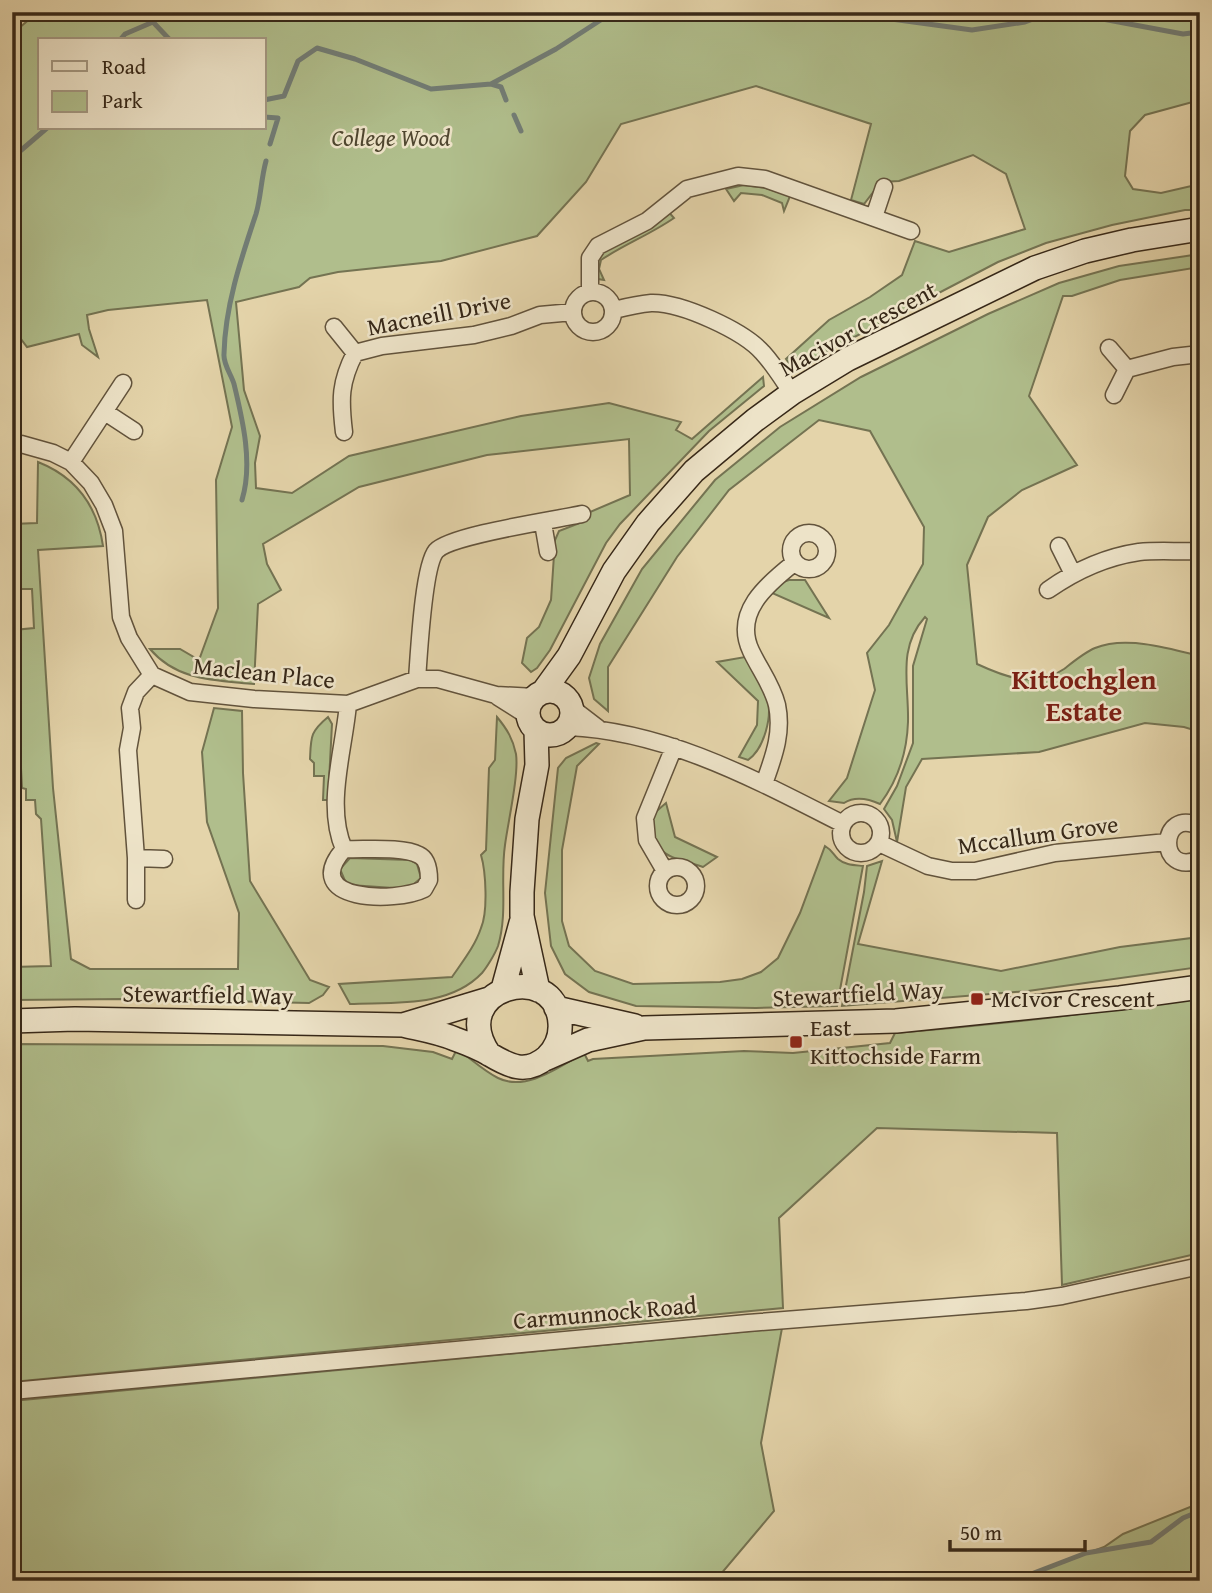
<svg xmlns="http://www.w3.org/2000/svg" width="1212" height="1593" font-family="'Gentium Book Plus',serif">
  <rect width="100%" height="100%" fill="#e4d4aa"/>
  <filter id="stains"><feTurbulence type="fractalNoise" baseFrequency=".00286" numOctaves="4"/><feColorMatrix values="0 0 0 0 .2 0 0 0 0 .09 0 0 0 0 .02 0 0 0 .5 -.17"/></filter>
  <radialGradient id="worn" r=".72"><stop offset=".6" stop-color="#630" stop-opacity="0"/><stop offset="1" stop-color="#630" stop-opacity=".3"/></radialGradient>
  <path fill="#b0be8c" stroke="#747352" stroke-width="2" fill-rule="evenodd" d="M 38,12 L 1200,12 L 1200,100 L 1145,115 L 1130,131 L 1125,176 L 1133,189 L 1161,193 L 1200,184 L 1200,210 L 1185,210 L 1112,225 L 1046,243 L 998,262 L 799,366 L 791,366 L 786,359 L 829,320 L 870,297 L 902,275 L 915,241 L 949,252 L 1025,229 L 1006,174 L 973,155 L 899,181 L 881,182 L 864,204 L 851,200 L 871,124 L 756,86 L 621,124 L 586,182 L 537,236 L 441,261 L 338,272 L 310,278 L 299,287 L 236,302 L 244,390 L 260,436 L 255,463 L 256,488 L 292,493 L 349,456 L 521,416 L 609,403 L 681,422 L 676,430 L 692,439 L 763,377 L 764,386 L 709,431 L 620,524 L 606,543 L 550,650 L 537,668 L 531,672 L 522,663 L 527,638 L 539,627 L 551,600 L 555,540 L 559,531 L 585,521 L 590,512 L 630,495 L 629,439 L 487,455 L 359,487 L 263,544 L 267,564 L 281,590 L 258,604 L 254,684 C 215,680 177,681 150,649 L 180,649 L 199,660 L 218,608 L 216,480 L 232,427 L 207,300 L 108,310 L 87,315 L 89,329 L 98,357 L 82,345 L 79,334 L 27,347 L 12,327 L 12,34 ZM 40,40 L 264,40 L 264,128 L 40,128 Z
    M 744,185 L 766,188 L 790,196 L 784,211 L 782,203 L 762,195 L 741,193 L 734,201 L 726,189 Z
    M 667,210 L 674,218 C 651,234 625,244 601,260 L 599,269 L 604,280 L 598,279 L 596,275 L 595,257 Z
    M 1200,254 L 1200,267 L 1120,280 L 1072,296 L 1063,296 L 1029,396 L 1077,465 L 1022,490 L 988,517 L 967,565 L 977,664 C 1005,677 1035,689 1064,669 C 1073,662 1085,652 1095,648 C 1127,635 1166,649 1198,655 L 1200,656 L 1200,732 L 1184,727 L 1145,723 L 1039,752 L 922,759 L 906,787 L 897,842 L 892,820 L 884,809 L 897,786 L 913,743 L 913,666 L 927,619 L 925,617 C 897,648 909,684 908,722 C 907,752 898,780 880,804 C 869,799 855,796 844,803 L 829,801 L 847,778 L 875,690 L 867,653 L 889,625 L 923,564 L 924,527 L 870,431 L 819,420 L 729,490 L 677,557 L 608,667 L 608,711 L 594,699 L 589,678 L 600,644 L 642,569 L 715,480 L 780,427 L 861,377 L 988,314 L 1059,283 L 1119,266 Z
    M 38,462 C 76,477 97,505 103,546 L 38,550 L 53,788 L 71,959 L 90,969 L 238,969 L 239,913 L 207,822 L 202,752 L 214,708 L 242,711 L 243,773 L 250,881 L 310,980 L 329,987 L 323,995 L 309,1003 L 125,999 L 12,1000 L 12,967 L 51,966 L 41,819 L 36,814 L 35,800 L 26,800 L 26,789 L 22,788 L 14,630 L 34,628 L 32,589 L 12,589 L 12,524 L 37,523 Z
    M 789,580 L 805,580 L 829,618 L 772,593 L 783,582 Z
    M 745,657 C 752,669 764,684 767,697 C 773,716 764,749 748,760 L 739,757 L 757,725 L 758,701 L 717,662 Z
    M 328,717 L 332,724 L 328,800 L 323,800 L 324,776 L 314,776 L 314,763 L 310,759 C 311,737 310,732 328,717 Z
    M 497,717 C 507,729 513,739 516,754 C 519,775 508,822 505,845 C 500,878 508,913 498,946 C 495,954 487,967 482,973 C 449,1008 393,1002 350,1004 L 339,984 L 452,977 C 463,961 475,946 481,928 C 488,912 486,872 481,855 L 486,850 L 489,768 L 495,760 Z
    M 596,743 L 599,744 L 577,766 L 562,850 L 562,921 L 569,946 L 595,971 L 633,984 L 720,982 L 742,979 L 761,972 L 778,958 L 800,913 L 825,846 C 832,850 833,854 838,859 C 845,865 854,865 863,866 L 837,1006 L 756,1008 L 636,1006 L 589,992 L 565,974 L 551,946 L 545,893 L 558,768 L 566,758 Z
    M 666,803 L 675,837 L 717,857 L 703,867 C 667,855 653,858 652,815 Z
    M 350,858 L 410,860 L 417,864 L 421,878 L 408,889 L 350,885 L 345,881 L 340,869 Z
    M 882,861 L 858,944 L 1001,971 L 1120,947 L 1200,937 L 1200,967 L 1028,991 L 842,1006 L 864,892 L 867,866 Z
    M 1200,997 L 1200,1253 L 1062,1285 L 1057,1133 L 877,1128 L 779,1218 L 783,1308 L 12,1382 L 12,1044 L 383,1046 L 433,1052 L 452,1059 L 457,1049 C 470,1058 484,1071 498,1078 C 526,1092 559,1067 584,1053 L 588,1061 L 593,1059 L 744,1051 L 793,1053 L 890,1043 L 895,1033 C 997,1025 1098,1013 1200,997 Z
    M 782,1328 L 761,1443 L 774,1511 L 715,1581 C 666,1581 617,1583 568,1581 C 520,1578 487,1571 438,1581 L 12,1581 L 12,1401 Z
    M 1200,1503 L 1200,1581 L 1013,1581 L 1104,1547 L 1123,1534 Z"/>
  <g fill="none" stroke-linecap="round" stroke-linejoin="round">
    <path stroke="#727d76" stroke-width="5" d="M 769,12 L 776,18 L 817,12
      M 840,12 L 972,30 L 1025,22 L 1052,12
      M 1065,12 L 1183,34 L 1200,32
      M 120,40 L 125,34 L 153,22 L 170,40
      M 491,84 L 501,87 L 506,100
      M 264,100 L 284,96 L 298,61 L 317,48 L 355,59 L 431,89 L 491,84 L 556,49 L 613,12
      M 514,115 L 521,131
      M 264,117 L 278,118 L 270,144
      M 12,158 L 47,128
      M 242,500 C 253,464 243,421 234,384 C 231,374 223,364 224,354 C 225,306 241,259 256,214 C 261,197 261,179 266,161
      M 1013,1581 L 1086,1553 L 1151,1542 L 1183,1518 L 1200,1511"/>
    <g stroke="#62533c" stroke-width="19">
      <path id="street" d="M 874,217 L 884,187
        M573 312a20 20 0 1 1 40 0a20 20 0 1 1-40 0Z
        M 590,292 L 590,258 L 598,246 L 647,221 L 687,189 L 738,176 L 765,179 L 911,231
        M 614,310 C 626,307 639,304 651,303 C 681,302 744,331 763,353 C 774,365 783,380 792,393
        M 334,327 L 355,353
        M 1109,348 L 1127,369
        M 1127,369 L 1173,357 L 1200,354
        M 1114,395 L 1127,369
        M 105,412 L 134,431
        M 344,432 C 340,399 340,382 355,353 L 382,346 L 474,335 L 511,326 L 540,315 L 573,312
        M 12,444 L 21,444 L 53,453 L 71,462 L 91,483 L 104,505 L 114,531 L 121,617 L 129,638 L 152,675 L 190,692 L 254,699 L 348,704 L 417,679 L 438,679 L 496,695 L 535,697
        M 71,462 L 123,383
        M 543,523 L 548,552
        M791 551a18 18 0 1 1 36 0a18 18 0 1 1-36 0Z
        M 1059,546 L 1072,572
        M 1048,590 C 1075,571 1105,557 1139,552 C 1158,550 1180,552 1200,551
        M 417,679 C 419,655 423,567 436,551 C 450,535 555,520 582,514
        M 498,697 L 528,716
        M 572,708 L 598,728
        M 568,727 C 667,731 756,780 843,824
        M 764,784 C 773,758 783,734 777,705 C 772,685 760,670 751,651 C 733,613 766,585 794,563
        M841 833a20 20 0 1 1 40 0a20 20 0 1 1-40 0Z
        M 1200,827 C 1159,805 1156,879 1200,859
        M 879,843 L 928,866 L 952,871 L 975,871 L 1055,853 L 1167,842
        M 344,849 C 298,902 396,903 424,889 L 429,880 C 429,871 428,859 419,855 C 403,846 363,850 344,849 C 325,806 344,750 348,704
        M 136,858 L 164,859
        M658 886a19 19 0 1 1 38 0a19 19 0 1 1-38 0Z
        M 665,871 L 647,840 L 645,818 L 674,747
        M 136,900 L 136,858 L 128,750 L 132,728 L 130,708 L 136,692 L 152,675
        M 12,1391 L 748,1323 L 1026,1301 L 1062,1296 L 1200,1266"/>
    </g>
    <g stroke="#372818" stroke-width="26">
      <path id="secondary" d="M528 713a22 22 0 1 1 44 0a22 22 0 1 1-44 0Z
        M 543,692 L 569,656 L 614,571 L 648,523 L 694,471 L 755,420 L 792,393 L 848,359 L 1035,268 L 1085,251 L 1132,240 L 1200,229
        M 536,730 L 537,765 L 527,819 L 522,892 L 522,916 L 538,990
        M 503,989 L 521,923
        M 556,1008 L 635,1026
        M 12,1021 L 75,1019 L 403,1025 C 420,1029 439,1032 455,1039 C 466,1043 479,1048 489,1054 C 509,1066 526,1075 547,1057 C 556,1048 561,1036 560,1023 C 556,958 445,988 489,1054
        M 403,1025 L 489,999
        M 545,1059 L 588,1040 L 644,1028 L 896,1021 L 1120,998 L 1200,987"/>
    </g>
    <use href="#street" stroke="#ede3c8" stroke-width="16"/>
    <use href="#secondary" stroke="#ede3c8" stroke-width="23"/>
  </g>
  <g fill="#8f2418" stroke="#ede3c8" stroke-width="2.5">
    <rect x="970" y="992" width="14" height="14" rx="3.5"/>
    <rect x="789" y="1035" width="14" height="14" rx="3.5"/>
  </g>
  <g text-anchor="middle" stroke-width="5" stroke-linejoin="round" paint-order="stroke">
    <g font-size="24" font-style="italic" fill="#4f462f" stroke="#ede3c8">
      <text x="391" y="146">College Wood</text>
    </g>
    <g font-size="24" fill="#372818" stroke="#ede3c8">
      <text transform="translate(439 314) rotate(-11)" y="8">Macneill Drive</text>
      <text transform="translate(858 329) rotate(-28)" y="8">Macivor Crescent</text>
      <text transform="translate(264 673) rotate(6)" y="8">Maclean Place</text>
      <text transform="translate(1038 835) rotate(-8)" y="8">Mccallum Grove</text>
      <text transform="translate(858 994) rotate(-3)" y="8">Stewartfield Way</text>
      <text transform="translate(208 995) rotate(1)" y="8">Stewartfield Way</text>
      <text transform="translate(605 1313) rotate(-5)" y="8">Carmunnock Road</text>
    </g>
    <g font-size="24" fill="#372818" stroke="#ede3c8" text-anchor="start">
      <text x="991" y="1007">McIvor Crescent</text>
      <text x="810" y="1036">East<tspan x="810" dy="28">Kittochside Farm</tspan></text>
    </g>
    <g font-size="28" font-weight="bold" fill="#7a1f14" stroke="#ede3c8">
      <text x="1084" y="689">Kittochglen<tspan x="1084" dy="32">Estate</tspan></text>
    </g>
  </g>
  <rect width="1212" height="1593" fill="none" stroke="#e4d4aa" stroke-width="42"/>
  <rect x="14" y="14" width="1184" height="1565" fill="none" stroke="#372818" stroke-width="3.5"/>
  <rect x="21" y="21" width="1170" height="1551" fill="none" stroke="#372818" stroke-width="2"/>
  <rect x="38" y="38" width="228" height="91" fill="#ede3c8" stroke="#a49882" stroke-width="2"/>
  <rect x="52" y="61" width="35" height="10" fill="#ede3c8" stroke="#a49882" stroke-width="2"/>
  <text x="102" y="74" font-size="21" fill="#372818">Road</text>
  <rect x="52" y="91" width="35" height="21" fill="#b0be8c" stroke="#a49882" stroke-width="2"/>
  <text x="102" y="108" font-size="21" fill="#372818">Park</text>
  <path d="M950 1540v10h135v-10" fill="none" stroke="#372818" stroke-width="3.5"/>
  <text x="960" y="1540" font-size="21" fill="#372818" stroke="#ede3c8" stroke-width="5" paint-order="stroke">50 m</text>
  <rect width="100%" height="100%" filter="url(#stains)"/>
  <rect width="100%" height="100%" fill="url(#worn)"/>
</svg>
